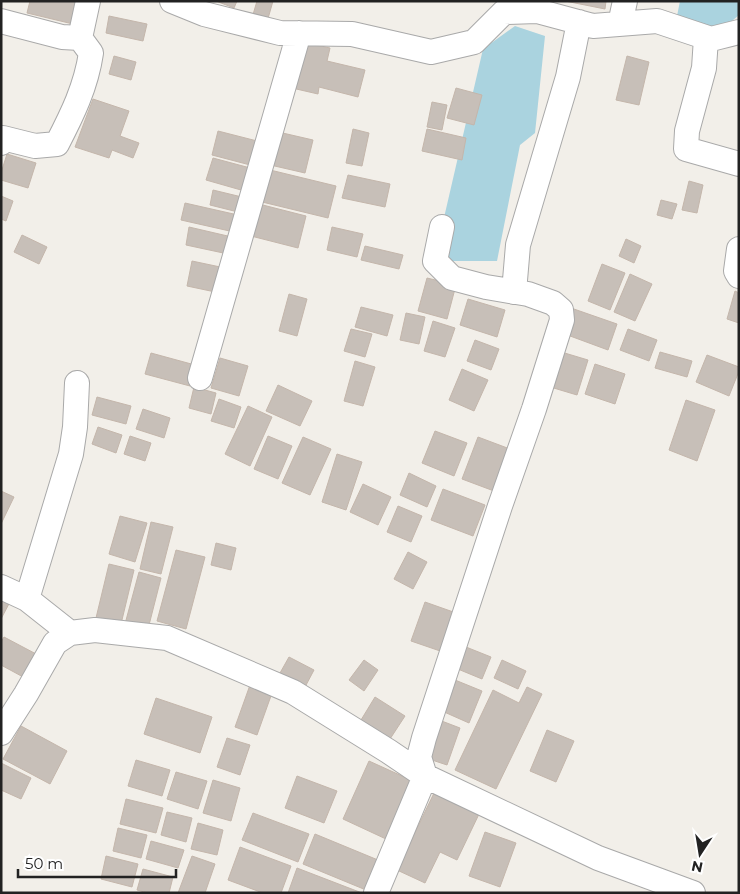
<svg xmlns="http://www.w3.org/2000/svg" width="740" height="894" font-family="Montserrat,sans-serif">
  <rect width="100%" height="100%" fill="#f2efe9"/>
  <path fill="#aad3df" d="M 680,1 L 739,1 L 739,15 L 720,31 L 677,16 Z
    M 515,26 L 545,36 L 535,133 L 520,145 L 497,261 L 434,261 L 483,49 Z"/>
  <path fill="#c7bfb8" stroke="#c4b6ab" d="M 30,1 L 78,1 L 73,24 L 27,13 Z
    M 216,1 L 237,1 L 234,8 Z
    M 257,1 L 273,1 L 267,22 L 252,18 Z
    M 565,1 L 606,1 L 605,9 Z
    M 109,16 L 147,24 L 143,41 L 106,33 Z
    M 303,42 L 330,48 L 327,61 L 365,70 L 358,97 L 319,87 L 318,94 L 292,88 Z
    M 114,56 L 136,62 L 131,80 L 109,74 Z
    M 627,56 L 649,62 L 639,105 L 616,100 Z
    M 456,88 L 482,95 L 474,125 L 447,118 Z
    M 93,99 L 129,111 L 120,136 L 139,143 L 133,158 L 112,150 L 109,158 L 75,147 Z
    M 432,102 L 447,105 L 442,130 L 427,127 Z
    M 353,129 L 369,133 L 362,166 L 346,163 Z
    M 427,129 L 466,138 L 462,160 L 422,151 Z
    M 218,131 L 261,142 L 254,166 L 212,155 Z
    M 274,131 L 313,140 L 305,173 L 266,164 Z
    M 7,154 L 36,163 L 28,188 L 1,180 L 1,173 Z
    M 213,158 L 254,169 L 248,192 L 206,180 Z
    M 266,169 L 336,186 L 328,218 L 258,201 Z
    M 348,175 L 390,184 L 385,207 L 342,198 Z
    M 689,181 L 703,185 L 697,213 L 682,210 Z
    M 213,190 L 246,198 L 242,213 L 210,205 Z
    M 1,196 L 13,201 L 6,221 L 1,219 Z
    M 661,200 L 677,204 L 672,219 L 657,215 Z
    M 185,203 L 238,215 L 234,232 L 181,220 Z
    M 255,203 L 306,216 L 298,248 L 247,235 Z
    M 189,227 L 232,237 L 228,254 L 186,245 Z
    M 332,227 L 363,234 L 357,257 L 327,250 Z
    M 22,235 L 47,247 L 39,264 L 14,252 Z
    M 626,239 L 641,246 L 634,263 L 619,256 Z
    M 365,246 L 403,255 L 399,269 L 361,260 Z
    M 192,261 L 225,268 L 220,293 L 187,286 Z
    M 602,264 L 625,273 L 610,310 L 588,301 Z
    M 630,274 L 652,284 L 635,321 L 614,312 Z
    M 427,278 L 456,285 L 447,319 L 418,311 Z
    M 735,291 L 739,293 L 739,323 L 727,319 Z
    M 289,294 L 307,299 L 297,336 L 279,331 Z
    M 468,299 L 505,310 L 497,337 L 460,325 Z
    M 361,307 L 393,315 L 387,336 L 355,327 Z
    M 571,308 L 617,324 L 608,350 L 562,333 Z
    M 406,313 L 425,317 L 419,344 L 400,340 Z
    M 433,321 L 455,328 L 445,357 L 424,351 Z
    M 351,329 L 372,334 L 365,357 L 344,351 Z
    M 628,329 L 657,340 L 649,361 L 620,350 Z
    M 475,340 L 499,349 L 491,370 L 467,361 Z
    M 558,351 L 588,360 L 577,395 L 547,386 Z
    M 660,352 L 692,361 L 687,377 L 655,368 Z
    M 151,353 L 195,365 L 190,386 L 145,374 Z
    M 707,355 L 739,367 L 739,371 L 729,396 L 696,382 Z
    M 220,358 L 248,366 L 239,396 L 211,388 Z
    M 355,361 L 375,367 L 363,406 L 344,401 Z
    M 595,364 L 625,374 L 615,404 L 585,394 Z
    M 462,369 L 488,380 L 474,411 L 449,400 Z
    M 278,385 L 312,401 L 300,426 L 266,411 Z
    M 194,387 L 216,393 L 211,414 L 189,408 Z
    M 97,397 L 131,406 L 126,424 L 92,415 Z
    M 219,399 L 241,407 L 234,428 L 211,421 Z
    M 686,400 L 715,410 L 697,461 L 669,450 Z
    M 248,406 L 272,417 L 250,466 L 225,454 Z
    M 143,409 L 170,418 L 164,438 L 136,429 Z
    M 98,427 L 122,435 L 116,453 L 92,444 Z
    M 435,431 L 467,443 L 454,476 L 422,463 Z
    M 130,436 L 151,443 L 145,461 L 124,454 Z
    M 268,436 L 292,446 L 278,479 L 254,469 Z
    M 303,437 L 331,449 L 310,495 L 282,483 Z
    M 478,437 L 510,449 L 494,491 L 462,479 Z
    M 337,454 L 362,462 L 346,510 L 322,502 Z
    M 409,473 L 436,486 L 427,507 L 400,495 Z
    M 363,484 L 391,497 L 378,525 L 350,512 Z
    M 443,489 L 485,505 L 473,536 L 431,520 Z
    M 1,491 L 14,497 L 1,524 Z
    M 398,506 L 422,516 L 411,542 L 387,532 Z
    M 120,516 L 147,523 L 135,562 L 109,554 Z
    M 151,522 L 173,527 L 161,574 L 140,569 Z
    M 216,543 L 236,548 L 231,570 L 211,565 Z
    M 176,550 L 205,557 L 186,629 L 157,621 Z
    M 408,552 L 427,562 L 413,589 L 394,579 Z
    M 109,564 L 134,570 L 121,624 L 96,618 Z
    M 139,572 L 161,578 L 148,629 L 125,624 Z
    M 1,592 L 12,598 L 1,619 Z
    M 425,602 L 459,614 L 446,653 L 411,641 Z
    M 4,637 L 38,655 L 25,678 L 1,665 L 1,642 Z
    M 461,645 L 491,657 L 482,679 L 453,667 Z
    M 289,657 L 314,670 L 305,687 L 280,673 Z
    M 364,660 L 378,670 L 364,691 L 349,680 Z
    M 502,660 L 526,671 L 518,689 L 494,678 Z
    M 455,680 L 482,691 L 469,723 L 442,711 Z
    M 250,685 L 272,693 L 257,735 L 235,727 Z
    M 527,687 L 542,694 L 496,789 L 455,770 L 493,690 L 519,703 Z
    M 375,697 L 405,716 L 390,739 L 361,720 Z
    M 156,698 L 212,717 L 200,753 L 144,734 Z
    M 439,720 L 460,728 L 447,765 L 426,758 Z
    M 21,726 L 67,751 L 50,784 L 3,759 Z
    M 547,730 L 574,741 L 556,782 L 530,771 Z
    M 227,738 L 250,745 L 240,775 L 217,767 Z
    M 136,760 L 170,770 L 162,796 L 128,786 Z
    M 369,761 L 413,781 L 386,839 L 343,819 Z
    M 1,763 L 31,778 L 21,799 L 1,790 Z
    M 176,772 L 207,781 L 198,809 L 167,799 Z
    M 297,776 L 337,791 L 324,823 L 285,808 Z
    M 213,780 L 240,788 L 231,821 L 203,813 Z
    M 435,791 L 480,812 L 457,860 L 440,852 L 425,883 L 397,870 Z
    M 126,799 L 163,808 L 156,833 L 120,824 Z
    M 167,812 L 192,818 L 186,842 L 161,835 Z
    M 253,813 L 309,834 L 298,862 L 242,840 Z
    M 198,823 L 223,830 L 217,855 L 191,849 Z
    M 118,828 L 147,835 L 141,858 L 113,851 Z
    M 485,832 L 516,843 L 500,887 L 469,876 Z
    M 315,834 L 378,860 L 366,890 L 303,864 Z
    M 151,841 L 184,850 L 178,868 L 146,859 Z
    M 240,847 L 291,866 L 281,893 L 263,893 L 228,880 Z
    M 106,856 L 138,864 L 132,887 L 101,879 Z
    M 192,856 L 215,864 L 205,893 L 178,893 Z
    M 297,868 L 362,893 L 288,893 Z
    M 143,869 L 173,877 L 169,893 L 148,893 L 137,890 Z"/>
  <g fill="none" stroke-linecap="round" stroke-linejoin="round">
    <g stroke="#a9a9a9" stroke-width="26">
      <path id="minor" d="M 172,1 L 204,14 L 280,33 L 352,34 L 431,52 L 474,42 L 504,12 L 537,11 L 593,26 L 657,21 L 711,39 L 739,32
        M 1,21 L 62,37 L 80,38 L 88,1
        M 620,24 L 625,1
        M 706,38 L 704,68 L 687,131 L 686,149 L 739,164
        M 1,143 L 3,138 L 35,146 L 57,144 C 72,115 86,87 91,53 L 80,38
        M 739,249 L 736,271 L 739,276
        M 514,292 L 518,245 L 568,77 L 579,22
        M 200,378 L 299,33
        M 1,587 L 27,599
        M 70,633 L 27,599 L 71,454 L 75,427 L 77,383
        M 1,733 L 26,694 L 55,643 L 70,633 L 95,630 L 167,638 L 293,692 L 388,751 L 425,776 L 598,858 L 693,893
        M 376,893 L 425,776 L 419,757 L 424,738 L 500,506 L 534,409 L 562,320 L 561,310 L 553,303 L 528,294 L 486,287 L 452,278 L 435,261 L 442,227"/>
    </g>
    <use href="#minor" stroke="#fff" stroke-width="24"/>
  </g>
  <rect width="740" height="894" fill="none" stroke="#222222" stroke-width="5"/>
  <g transform="translate(700 854) rotate(192)" stroke="#ffffff" stroke-width="4" paint-order="stroke">
  <path d="M0-4L9 19L0 12L-9 19Z" fill="#222222"/>
  <text y="-8" font-size="14" font-weight="bold" text-anchor="middle" fill="#222222">N</text>
  </g>
  <path d="M18 869v8h158v-8" fill="none" stroke="#222222" stroke-width="2.5"/>
  <text x="25" y="869" font-size="15" fill="#222222" stroke="#ffffff" stroke-width="4" paint-order="stroke">50 m</text>
</svg>
